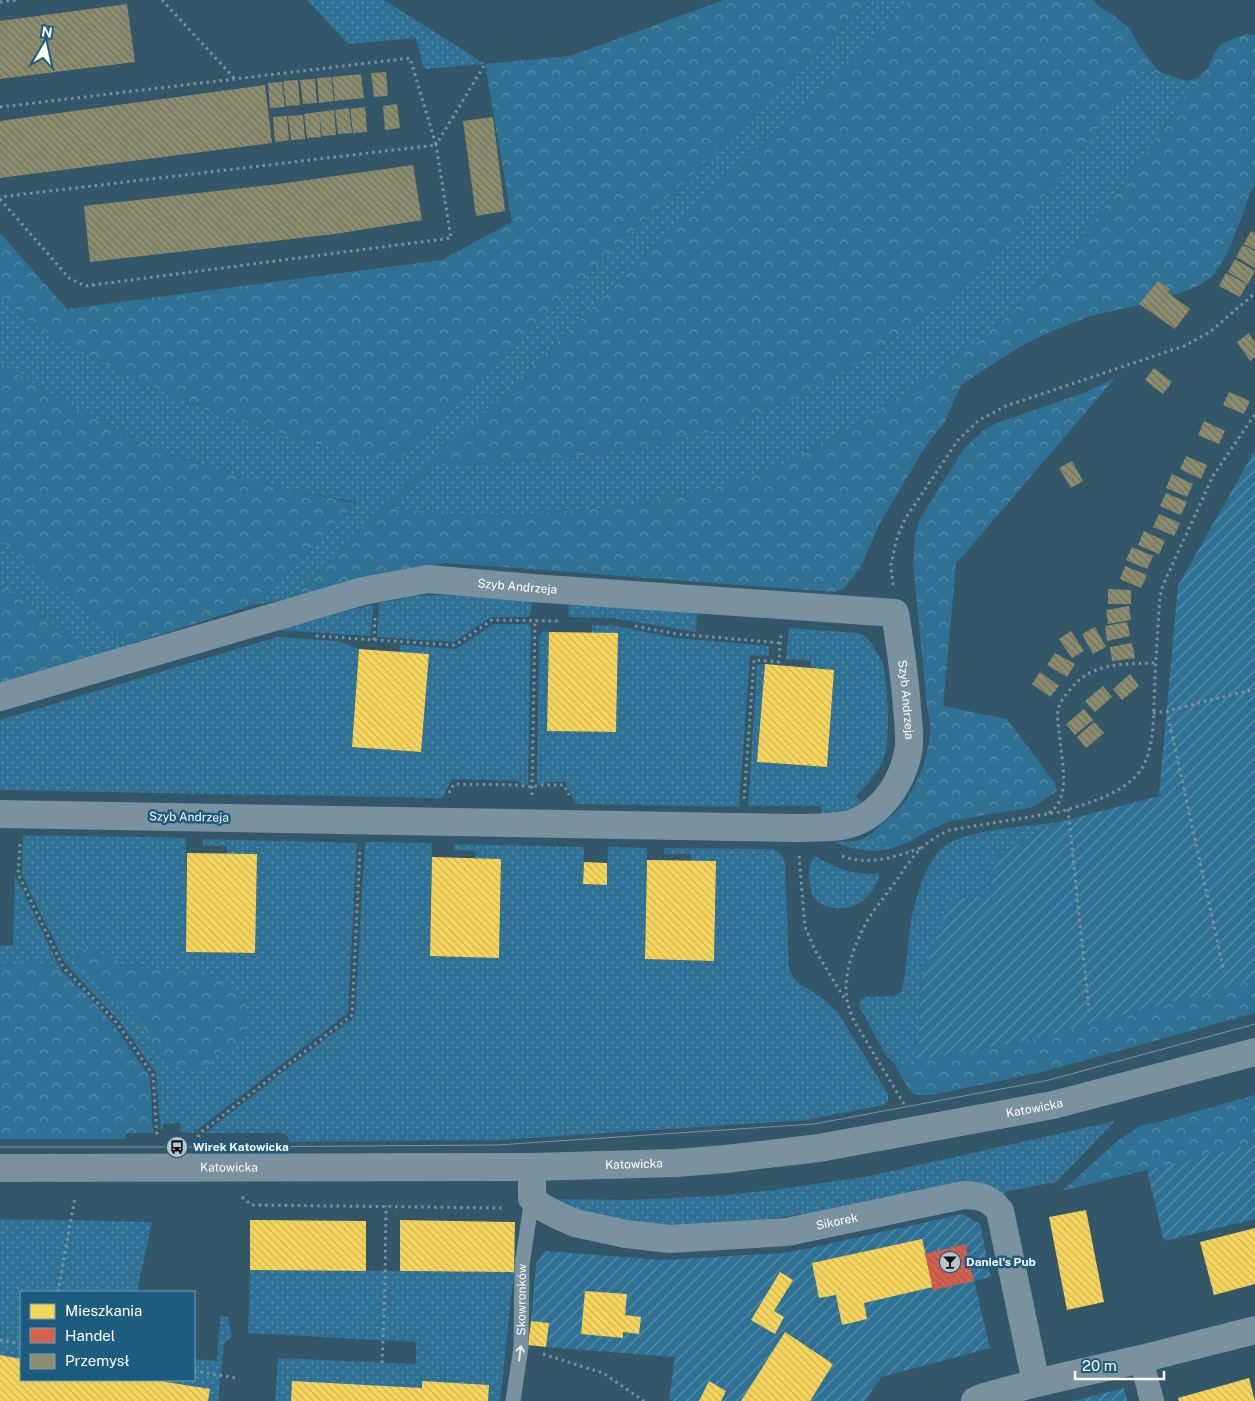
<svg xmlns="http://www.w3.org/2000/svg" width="1255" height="1401" font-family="'Public Sans',sans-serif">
  <defs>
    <pattern id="grass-dots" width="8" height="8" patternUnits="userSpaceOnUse" patternTransform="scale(1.25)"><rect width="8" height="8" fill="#2f7194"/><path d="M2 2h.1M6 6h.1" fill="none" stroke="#598da9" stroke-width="1.8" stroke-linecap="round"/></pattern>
    <pattern id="forest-crowns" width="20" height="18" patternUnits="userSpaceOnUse" patternTransform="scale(1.25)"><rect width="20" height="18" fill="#2f7194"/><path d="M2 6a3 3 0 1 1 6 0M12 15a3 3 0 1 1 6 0" fill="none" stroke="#598da9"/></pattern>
    <pattern id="garden-furrows" width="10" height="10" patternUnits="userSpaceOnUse" patternTransform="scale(1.25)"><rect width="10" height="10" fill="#2f7194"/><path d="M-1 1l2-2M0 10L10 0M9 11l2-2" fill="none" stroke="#598da9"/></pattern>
    <pattern id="homes-back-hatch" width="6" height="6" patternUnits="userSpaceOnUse" patternTransform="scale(1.25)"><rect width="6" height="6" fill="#f6d55c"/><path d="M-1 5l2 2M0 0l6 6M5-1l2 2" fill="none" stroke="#ccb358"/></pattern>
    <pattern id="shops-back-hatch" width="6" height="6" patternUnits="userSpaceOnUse" patternTransform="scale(1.25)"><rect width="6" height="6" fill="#d6604d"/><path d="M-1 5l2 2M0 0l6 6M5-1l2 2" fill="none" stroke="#a6594d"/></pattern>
    <pattern id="industry-back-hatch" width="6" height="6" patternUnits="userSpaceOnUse" patternTransform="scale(1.25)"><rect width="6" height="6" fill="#8c8c6e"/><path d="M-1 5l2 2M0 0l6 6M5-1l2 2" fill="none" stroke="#727260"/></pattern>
  </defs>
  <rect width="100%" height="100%" fill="#345669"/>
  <path fill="url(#grass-dots)" d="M 307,0 L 384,0 L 485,64 L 424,69 L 416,38 L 348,44 Z
    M 871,0 L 911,0 L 291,598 L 250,606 L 356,502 L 281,488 L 181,458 L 93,418 L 9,369 L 0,363 L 0,299 L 39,328 L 127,376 L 206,410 L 297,439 L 398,461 Z
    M 1143,68 L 1192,84 L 1169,121 L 1120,188 L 1072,247 L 1011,314 L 937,372 L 862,421 L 787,463 L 707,490 L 624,506 L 539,513 L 436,513 L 390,507 L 431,465 L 460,465 L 544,460 L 637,449 L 728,427 L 800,395 L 871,355 L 947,300 L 1013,233 L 1072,160 Z
    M 0,540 L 128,645 L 94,657 L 0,583 Z
    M 440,595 L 532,601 L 531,612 L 528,617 L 491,617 L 454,642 L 377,637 L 379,603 L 416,596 Z
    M 569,604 L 697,613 L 696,632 L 612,618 L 571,617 L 568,614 Z
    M 370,605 L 373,607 L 371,636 L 276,630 Z
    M 494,624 L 528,624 L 531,629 L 528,785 L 523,784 L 518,781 L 452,779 L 442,798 L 0,790 L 0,720 L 277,637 L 337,641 L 359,649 L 352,746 L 421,752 L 429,654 L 400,652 L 400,645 L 456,649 Z
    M 592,625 L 611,625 L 676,638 L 769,646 L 769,656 L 750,655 L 739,807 L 576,804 L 565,782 L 549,782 L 537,785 L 539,636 L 544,631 L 549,632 L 547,731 L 616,732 L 618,633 L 592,633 Z
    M 789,628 L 857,633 C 860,634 862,634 865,636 C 871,641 879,655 882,662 C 888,678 890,738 885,755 C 879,772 868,784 856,796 L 861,803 C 848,811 836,813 822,814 L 821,806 L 748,806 L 757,666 L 759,664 L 765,664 L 757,762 L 827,767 L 834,670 L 811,668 L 811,661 L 786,659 Z
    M 1059,822 L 993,858 L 992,898 L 921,981 L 918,1060 L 911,1066 L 904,1068 L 894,1063 L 886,1056 L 859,1006 L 860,1000 L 867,997 L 894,996 L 901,992 C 908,968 907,944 911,920 C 916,898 926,861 943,847 C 963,830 1031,826 1059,822 Z
    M 871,834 L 873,840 L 879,847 L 895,847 C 875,855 853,850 834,842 C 849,841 858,844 871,834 Z
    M 23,835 L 186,838 L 186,952 L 255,953 L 227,854 L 227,846 L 203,846 L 203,839 L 357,843 L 348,1013 L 193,1133 L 181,1132 L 180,1123 L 163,1124 L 163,1129 L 160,1129 L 156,1073 L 120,1022 L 65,963 L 22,875 Z
    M 365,842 L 432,843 L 430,956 L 499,957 L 501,859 L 475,858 L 475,851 L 454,850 L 454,844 L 584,847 L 583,884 L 607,885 L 608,847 L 647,848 L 645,959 L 714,961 L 716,862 L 691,861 L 691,854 L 664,854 L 664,848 L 772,849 C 780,852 782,855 785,862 L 789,969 L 793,977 L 800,984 L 820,996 L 837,1011 L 888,1094 L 888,1101 L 884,1105 L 806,1120 L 500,1140 L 289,1142 L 288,1137 L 283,1133 L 205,1133 L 355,1016 Z
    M 815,856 C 835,868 857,877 880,873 C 878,883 871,894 864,900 C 852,910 824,913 814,897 C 810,892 810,885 809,878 C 809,869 809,864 815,856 Z
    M 15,875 L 61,970 L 50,965 L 0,963 L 0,945 L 13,945 Z
    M 1115,1121 L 1056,1182 L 1008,1191 L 1000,1196 L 839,1209 L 739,1223 L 654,1227 L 563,1208 L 556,1199 L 627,1200 L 715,1196 L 765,1191 L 865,1177 Z
    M 0,1219 L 152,1222 L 137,1292 L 21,1292 L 21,1380 L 194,1380 L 194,1359 L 217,1361 L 220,1316 L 228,1317 L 232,1337 L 224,1344 L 218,1401 L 0,1401 Z
    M 250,1270 L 514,1272 L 500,1401 L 275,1401 L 278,1358 L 416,1364 L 416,1342 L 248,1333 Z"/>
  <path fill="url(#forest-crowns)" fill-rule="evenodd" d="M 724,0 L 871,0 L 398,461 L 376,457 L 297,439 L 206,410 L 127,376 L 39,328 L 0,299 L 0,233 L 67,309 L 442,260 L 512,222 L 485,64 L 570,56 Z
    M 911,0 L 1093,0 L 1101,8 L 1111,13 L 1129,28 L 1141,49 L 1160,72 L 1186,81 L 1198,78 L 1209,67 L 1214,54 L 1220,45 L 1233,39 L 1246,34 L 1255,35 L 1255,181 L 1232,242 L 1225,257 L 1213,276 L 1198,286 L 1183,292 L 1149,303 L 1090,316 L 1045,334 L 1021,346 L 961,385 L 944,424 L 933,436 L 921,454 L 880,523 L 860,568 L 844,588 L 835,592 L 446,563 L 419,568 L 291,598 ZM 1143,68 L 1192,84 L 1169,121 L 1120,188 L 1072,247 L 1011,314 L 937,372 L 862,421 L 787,463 L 707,490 L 624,506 L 539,513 L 436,513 L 390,507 L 431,465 L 460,465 L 544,460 L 637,449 L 728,427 L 800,395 L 871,355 L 947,300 L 1013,234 L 1072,160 Z
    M 0,363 L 9,369 L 93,418 L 181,458 L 281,488 L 356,503 L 250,606 L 128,645 L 0,540 Z
    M 1115,378 L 956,564 L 943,706 L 1007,719 L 1055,783 L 1057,791 L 1033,807 L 951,821 L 931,829 L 909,842 L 895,847 L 879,847 L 872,840 L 871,834 C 880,825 891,817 900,808 C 916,790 930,754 930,729 C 931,722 928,714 927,706 L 913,564 L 915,538 L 919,520 L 965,447 L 984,430 L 997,423 L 1086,392 Z
    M 0,583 L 94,657 L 0,683 Z
    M 82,949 L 94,950 L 121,963 L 136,966 L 171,971 L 200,971 L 216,978 L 231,989 L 244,1000 L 248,1012 L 247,1027 L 243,1038 L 238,1045 L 214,1057 L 210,1064 L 203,1068 L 191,1070 L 173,1065 L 157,1051 L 147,1035 L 141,1022 L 128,1006 L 113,996 L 76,966 L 76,956 Z
    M 24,961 L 38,961 L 50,965 L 61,970 L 91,999 L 114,1025 L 150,1077 L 153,1133 L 126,1133 L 126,1139 L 0,1139 L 0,963 Z
    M 1255,980 L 1255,1013 L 1046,1071 L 932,1095 L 916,1095 L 909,1090 L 894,1063 C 906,1069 908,1069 918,1060 L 1026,1041 Z
    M 1255,1095 L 1255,1143 L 1062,1191 L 1120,1139 L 1140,1126 L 1159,1122 Z"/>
  <path fill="url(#garden-furrows)" d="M 1255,450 L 1255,980 L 1026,1041 L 918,1060 L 921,981 L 951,898 L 991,898 L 993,858 L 1059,822 L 1159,796 L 1178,586 Z
    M 1255,1143 L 1255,1219 L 1164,1241 L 1147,1170 Z
    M 963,1214 L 980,1224 L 991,1277 L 974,1281 L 990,1348 L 881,1377 L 865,1401 L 673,1401 L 669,1399 L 675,1357 L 546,1347 L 548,1323 L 531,1321 L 536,1264 L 545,1251 L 663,1260 L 783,1253 L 810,1248 Z
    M 1124,1388 L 1127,1401 L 1073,1401 Z"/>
  <path fill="url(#homes-back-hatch)" d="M 549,632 L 618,633 L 616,732 L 547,731 Z
    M 359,649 L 429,654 L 421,752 L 352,747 Z
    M 765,664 L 834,670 L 827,767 L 757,762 Z
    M 187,853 L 257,854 L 255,953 L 186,952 Z
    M 432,857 L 501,859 L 499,958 L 430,956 Z
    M 647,860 L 716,861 L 714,961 L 645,959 Z
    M 584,862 L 607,863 L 607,885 L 583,884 Z
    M 1086,1210 L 1104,1302 L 1067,1310 L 1049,1217 Z
    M 250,1220 L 366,1221 L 366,1271 L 250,1270 Z
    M 400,1220 L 515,1222 L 514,1272 L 400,1271 Z
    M 1255,1228 L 1255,1284 L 1214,1295 L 1200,1242 Z
    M 922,1239 L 933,1287 L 864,1303 L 867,1319 L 842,1325 L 836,1295 L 819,1298 L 812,1263 Z
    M 780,1272 L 793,1280 L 774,1311 L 784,1317 L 775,1334 L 751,1320 Z
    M 585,1291 L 627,1294 L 625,1315 L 641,1317 L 639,1334 L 623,1332 L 623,1338 L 581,1334 Z
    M 531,1321 L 549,1323 L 546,1347 L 528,1345 Z
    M 785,1332 L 833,1364 L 810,1401 L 741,1401 Z
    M 0,1355 L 21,1359 L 21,1380 L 154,1380 L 210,1389 L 208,1401 L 0,1401 Z
    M 1249,1378 L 1255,1401 L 1179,1401 L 1178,1398 Z
    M 292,1381 L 422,1388 L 422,1381 L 489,1385 L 488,1401 L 291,1401 Z
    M 709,1381 L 726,1391 L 721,1401 L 699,1401 Z"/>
  <path fill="url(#shops-back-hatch)" d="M 965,1244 L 974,1281 L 933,1290 L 925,1254 Z"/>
  <path fill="url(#industry-back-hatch)" d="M 127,4 L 135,62 L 0,79 L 0,21 Z
    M 386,72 L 388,96 L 374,97 L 371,73 Z
    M 361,74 L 364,98 L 335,101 L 332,77 Z
    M 331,77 L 334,101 L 319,103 L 317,78 Z
    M 315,79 L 317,103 L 303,104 L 300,80 Z
    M 298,80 L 300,105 L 286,106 L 283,81 Z
    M 282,82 L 285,107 L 270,108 L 268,83 Z
    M 265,85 L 272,143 L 0,178 L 0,121 Z
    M 397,104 L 400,128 L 385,130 L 383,106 Z
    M 365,107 L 367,132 L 353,133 L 350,109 Z
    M 349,108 L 352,133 L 338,134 L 335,110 Z
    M 334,110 L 336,135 L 322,136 L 319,112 Z
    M 319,112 L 321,137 L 307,138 L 304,114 Z
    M 303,115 L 305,139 L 291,140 L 288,116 Z
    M 287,116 L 289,140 L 275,142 L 273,117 Z
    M 493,117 L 505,211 L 476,216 L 463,121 Z
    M 413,165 L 422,220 L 335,234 L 90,262 L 84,206 L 279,184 Z
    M 1251,231 L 1255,233 L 1255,250 L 1244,244 Z
    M 1243,245 L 1255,251 L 1255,268 L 1236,257 Z
    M 1235,259 L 1255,271 L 1248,284 L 1228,272 Z
    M 1226,273 L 1247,284 L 1240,297 L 1219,286 Z
    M 1158,281 L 1170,289 L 1167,292 L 1190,309 L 1175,329 L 1139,304 Z
    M 1249,333 L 1255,343 L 1255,357 L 1250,361 L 1237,342 Z
    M 1154,368 L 1172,382 L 1163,394 L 1145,380 Z
    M 1229,392 L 1250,401 L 1244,414 L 1223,405 Z
    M 1204,421 L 1225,431 L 1219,444 L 1198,435 Z
    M 1186,456 L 1207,465 L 1201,479 L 1180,469 Z
    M 1072,461 L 1083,481 L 1071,488 L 1059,468 Z
    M 1172,474 L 1193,484 L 1187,497 L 1166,488 Z
    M 1166,493 L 1187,502 L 1181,515 L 1160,506 Z
    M 1159,514 L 1180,523 L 1174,536 L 1153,527 Z
    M 1144,531 L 1165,541 L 1159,554 L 1138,545 Z
    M 1132,547 L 1153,556 L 1147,569 L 1126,560 Z
    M 1125,566 L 1147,575 L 1141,588 L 1120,579 Z
    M 1108,589 L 1131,590 L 1131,604 L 1108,604 Z
    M 1129,606 L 1131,620 L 1108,624 L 1106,610 Z
    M 1127,622 L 1130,636 L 1107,641 L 1105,626 Z
    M 1095,627 L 1106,647 L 1093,654 L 1082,634 Z
    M 1071,631 L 1084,651 L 1072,658 L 1059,639 Z
    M 1132,643 L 1135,658 L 1112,661 L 1110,647 Z
    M 1055,653 L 1075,664 L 1067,677 L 1047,665 Z
    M 1040,672 L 1059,686 L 1050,697 L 1032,684 Z
    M 1130,674 L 1139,686 L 1122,700 L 1113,689 Z
    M 1103,686 L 1112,697 L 1095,712 L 1085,701 Z
    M 1084,709 L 1093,720 L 1075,735 L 1066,724 Z
    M 1094,722 L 1104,733 L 1086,748 L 1077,737 Z"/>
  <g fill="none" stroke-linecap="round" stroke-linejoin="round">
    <path stroke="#7a929f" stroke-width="3" stroke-dasharray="2.5 4" stroke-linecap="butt" d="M 162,0 L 235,79
      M 0,2 L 18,0
      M 0,107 L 410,58 L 436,145 L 0,197
      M 0,199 L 69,278 L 85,286 L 451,238 L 436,145 L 485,64
      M 893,585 L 891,565 L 896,541 L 905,519 L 958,440 L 979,420 L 1006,406 L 1184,346 L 1210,332 L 1255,293
      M 635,626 L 677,634 L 781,643
      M 316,636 L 453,645 L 457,644 L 492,620 L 559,621
      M 374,640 L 375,617
      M 1167,711 L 1224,972
      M 1153,713 L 1167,711 L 1255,689
      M 449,793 L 454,784 L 517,785 L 532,787 L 543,785 L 564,785 L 569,795
      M 532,795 L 535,619
      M 744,799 L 754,660 L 779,662 L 781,633
      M 1068,809 L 1089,1010
      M 1049,813 C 1052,810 1055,808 1057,805 C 1070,787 1060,751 1059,730 C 1058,724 1057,717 1058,711 C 1059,703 1064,697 1069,691 C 1090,662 1124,664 1156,663
      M 20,844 L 18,874 L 63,967 L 117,1023 L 153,1075 L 157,1137
      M 799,856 L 805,927 L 815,950 L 846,1001
      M 842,856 C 870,866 894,857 921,848
      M 904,1104 L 853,1019 C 851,1014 849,1009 848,1004 C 841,978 854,946 866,923 C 873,910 884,898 893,885 C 912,859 918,844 950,830 L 1059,812 C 1088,803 1120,796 1140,771 C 1156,750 1153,707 1155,681 C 1156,653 1158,625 1160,597 L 1163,585 L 1213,476 L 1255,414
      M 198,1137 L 200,1133 L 352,1015 L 360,848
      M 242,1197 L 252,1205 L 505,1208
      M 58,1292 L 75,1197
      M 0,1340 L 21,1344
      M 543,1354 L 603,1373 L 644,1401
      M 382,1363 L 385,1287 L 386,1206
      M 194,1371 L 236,1378"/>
    <path stroke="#7a929f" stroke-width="15" id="s1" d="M 513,1401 L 521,1347 L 522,1265 L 532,1198"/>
    <path stroke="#7a929f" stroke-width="24" d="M 1141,1359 L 1152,1401"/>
    <g stroke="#7a929f" stroke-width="28">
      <path id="s2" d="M 0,697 L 363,591 L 428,579 L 532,588 L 895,613 C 900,645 905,676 907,708 C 908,720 910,734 909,746 C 905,778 884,812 853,823 C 836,829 814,827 796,828 L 0,814"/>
      <path id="s3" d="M 532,1167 L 532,1198 L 540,1206 L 557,1215 L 575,1223 L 626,1234 L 670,1239 L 787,1232 L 964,1195 C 982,1196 988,1197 1000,1211 L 1036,1383"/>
      <path d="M 975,1401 L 984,1397 L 1036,1383 L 1141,1359 L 1255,1330"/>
    </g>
    <path stroke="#7a929f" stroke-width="28" id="s4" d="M 0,1168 L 532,1167 L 676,1163 L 726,1159 L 819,1148 L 1053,1105 L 1255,1052"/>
    <path stroke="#7b929f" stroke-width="1" d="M 0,1147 L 225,1147 L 497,1145 L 814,1124 L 1049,1080 L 1255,1024"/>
  </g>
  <defs><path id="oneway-shaft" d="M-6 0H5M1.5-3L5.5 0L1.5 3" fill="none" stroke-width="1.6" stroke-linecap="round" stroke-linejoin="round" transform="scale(1.25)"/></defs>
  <use stroke="#e4e9ec" href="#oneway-shaft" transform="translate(520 1353) rotate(-83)"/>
  <defs>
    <g id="bus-disc" transform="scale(1.125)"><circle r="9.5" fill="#b8c4ca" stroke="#1e5c7f"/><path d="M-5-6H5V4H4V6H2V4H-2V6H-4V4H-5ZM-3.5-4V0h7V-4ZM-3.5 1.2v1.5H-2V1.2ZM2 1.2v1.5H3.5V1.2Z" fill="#111"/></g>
    <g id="bar-disc" transform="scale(1.125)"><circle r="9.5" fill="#b8c4ca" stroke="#1e5c7f"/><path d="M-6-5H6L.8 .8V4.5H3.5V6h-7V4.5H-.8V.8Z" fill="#111"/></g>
  </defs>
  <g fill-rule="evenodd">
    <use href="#bus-disc" x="177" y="1147"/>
    <use href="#bar-disc" x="950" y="1262"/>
  </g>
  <g text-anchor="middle" stroke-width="5" stroke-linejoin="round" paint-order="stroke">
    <g font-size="12" fill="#fff" stroke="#1e5c7f">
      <text dy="4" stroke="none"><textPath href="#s2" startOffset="534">Szyb Andrzeja</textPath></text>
      <text dy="4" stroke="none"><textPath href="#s2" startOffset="1000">Szyb Andrzeja</textPath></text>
      <text transform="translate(189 817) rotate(1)" y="4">Szyb Andrzeja</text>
      <text dy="4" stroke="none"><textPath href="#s4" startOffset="1039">Katowicka</textPath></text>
      <text dy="4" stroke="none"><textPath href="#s4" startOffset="634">Katowicka</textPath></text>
      <text dy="4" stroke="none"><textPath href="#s4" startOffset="229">Katowicka</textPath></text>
      <text dy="4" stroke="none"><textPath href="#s3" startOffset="346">Sikorek</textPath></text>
      <text dy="4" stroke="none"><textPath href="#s1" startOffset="102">Skowronków</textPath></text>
    </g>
    <g font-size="12" font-weight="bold" fill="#fff" stroke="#1e5c7f" text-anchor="start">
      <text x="193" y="1151">Wirek Katowicka</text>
      <text x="966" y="1266">Daniel's Pub</text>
    </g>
  </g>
  <rect x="20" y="1291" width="175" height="90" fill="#1e5c7f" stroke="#789db2"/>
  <rect x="30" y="1304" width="25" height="15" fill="#f6d55c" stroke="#789db2"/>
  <text x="65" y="1316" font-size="15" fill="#ffffff">Mieszkania</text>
  <rect x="30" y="1328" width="25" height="15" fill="#d6604d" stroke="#789db2"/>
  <text x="65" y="1341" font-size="15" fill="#ffffff">Handel</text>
  <rect x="30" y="1354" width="25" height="15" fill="#8c8c6e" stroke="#789db2"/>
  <text x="65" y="1366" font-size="15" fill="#ffffff">Przemysł</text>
  <g transform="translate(45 45) rotate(9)" stroke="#1e5c7f" stroke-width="4" paint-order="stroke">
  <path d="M0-4L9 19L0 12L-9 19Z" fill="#ffffff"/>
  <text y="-8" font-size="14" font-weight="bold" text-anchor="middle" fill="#ffffff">N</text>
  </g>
  <path d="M1075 1371v8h89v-8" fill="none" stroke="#ffffff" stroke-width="2.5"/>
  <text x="1082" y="1371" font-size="15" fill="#ffffff" stroke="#1e5c7f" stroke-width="4" paint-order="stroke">20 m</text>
</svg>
